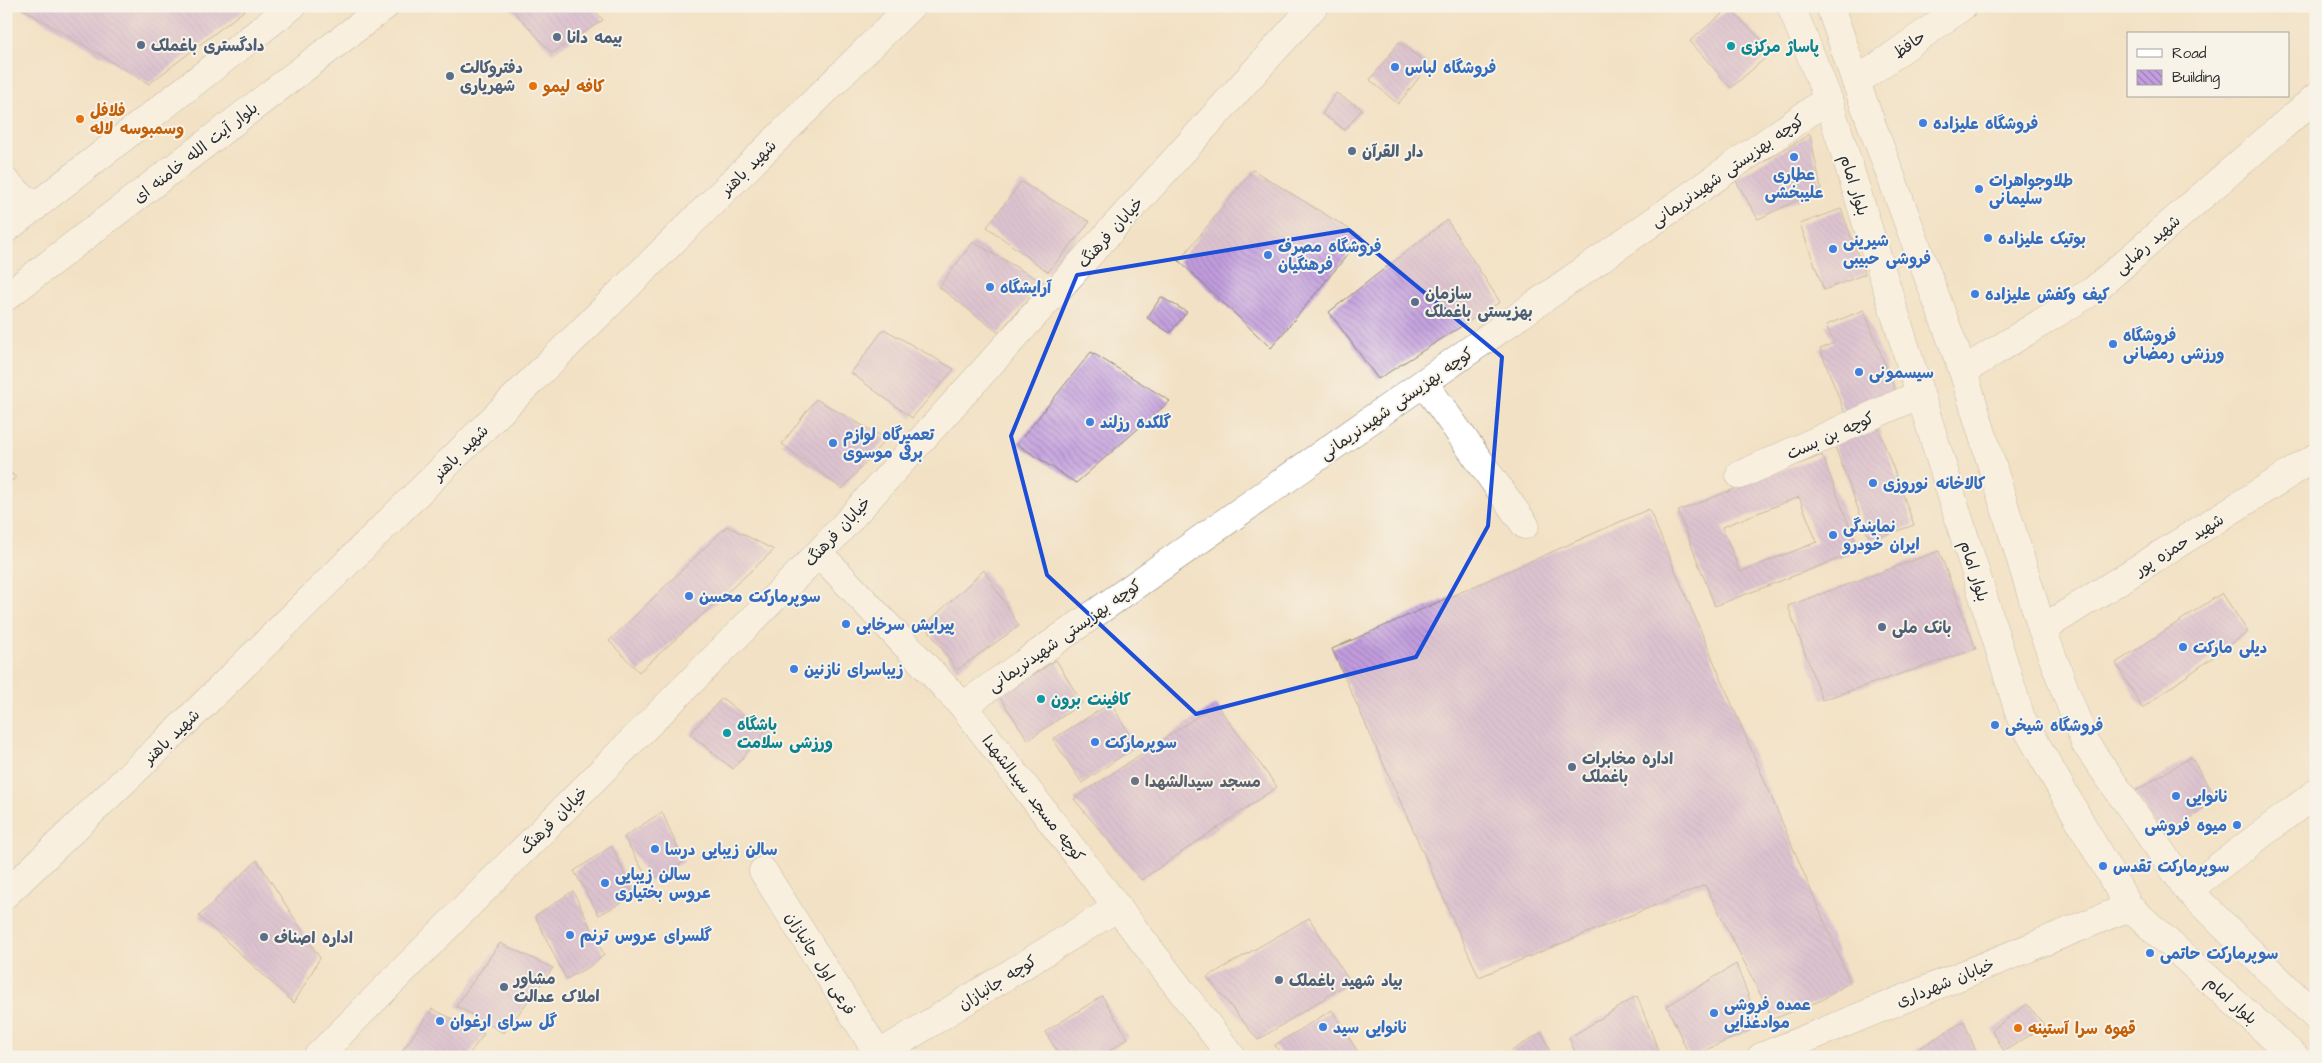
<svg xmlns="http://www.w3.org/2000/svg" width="2322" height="1063" font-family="'Architects Daughter','Playpen Sans Arabic',sans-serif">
  <defs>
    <pattern id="building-back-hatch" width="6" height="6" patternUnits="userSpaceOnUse" patternTransform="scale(1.25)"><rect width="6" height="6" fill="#c29ddf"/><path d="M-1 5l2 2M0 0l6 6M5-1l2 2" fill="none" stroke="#9e80b5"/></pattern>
  </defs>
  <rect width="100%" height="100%" fill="#f7f3e8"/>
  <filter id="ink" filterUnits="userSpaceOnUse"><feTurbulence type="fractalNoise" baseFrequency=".02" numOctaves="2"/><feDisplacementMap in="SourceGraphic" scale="10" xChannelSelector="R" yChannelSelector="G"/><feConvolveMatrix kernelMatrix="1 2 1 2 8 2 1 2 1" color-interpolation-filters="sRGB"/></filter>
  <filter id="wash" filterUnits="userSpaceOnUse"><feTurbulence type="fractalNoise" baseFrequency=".0096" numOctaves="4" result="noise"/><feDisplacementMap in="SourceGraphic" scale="20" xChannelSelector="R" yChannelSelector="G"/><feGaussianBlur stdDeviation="1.12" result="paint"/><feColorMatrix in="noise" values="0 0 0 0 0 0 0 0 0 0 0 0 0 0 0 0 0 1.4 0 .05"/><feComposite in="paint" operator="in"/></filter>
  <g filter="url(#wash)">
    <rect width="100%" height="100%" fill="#f2e1c5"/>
    <g id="blocks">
      <path fill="url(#building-back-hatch)" fill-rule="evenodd" d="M 18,6 L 250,6 L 149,84 Z
        M 509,6 L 591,6 L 603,20 L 552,53 Z
        M 1729,8 L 1773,51 L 1731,88 L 1690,41 Z
        M 1399,42 L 1429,65 L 1398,104 L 1370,80 Z
        M 1336,93 L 1362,109 L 1345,130 L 1322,114 Z
        M 1810,134 L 1821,189 L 1758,219 L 1735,179 Z
        M 1253,170 L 1362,237 L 1271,348 L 1179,261 Z
        M 1021,182 L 1090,222 L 1048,272 L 987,227 Z
        M 1841,209 L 1865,274 L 1824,290 L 1800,224 Z
        M 1447,220 L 1500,302 L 1378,379 L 1329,312 Z
        M 973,242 L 1042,282 L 999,333 L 939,287 Z
        M 1161,297 L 1187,312 L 1170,333 L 1147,318 Z
        M 1864,310 L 1897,395 L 1846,416 L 1820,349 L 1834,343 L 1826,325 Z
        M 884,329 L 954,369 L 912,418 L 851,373 Z
        M 1091,352 L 1170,401 L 1076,483 L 1017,444 Z
        M 816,399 L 886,439 L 842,489 L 782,444 Z
        M 1877,424 L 1914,525 L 1870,541 L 1833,441 Z
        M 1822,455 L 1859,551 L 1715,606 L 1678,511 ZM 1799,497 L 1817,542 L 1740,572 L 1722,527 Z
        M 6,468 L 16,478 L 6,484 Z
        M 1649,509 L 1850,982 L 1822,1000 L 1773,1019 L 1705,885 L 1479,977 L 1332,649 Z
        M 727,526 L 774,550 L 639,672 L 609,641 Z
        M 1939,551 L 1976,649 L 1822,700 L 1788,606 Z
        M 984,570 L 1019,626 L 957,670 L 925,625 Z
        M 2222,593 L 2248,632 L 2142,708 L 2116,663 Z
        M 1056,660 L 1082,703 L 1028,740 L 999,696 Z
        M 722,698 L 765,732 L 733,769 L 690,734 Z
        M 1111,703 L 1136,746 L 1082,783 L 1053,739 Z
        M 1216,704 L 1277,787 L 1141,880 L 1074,799 Z
        M 2191,757 L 2217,799 L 2163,837 L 2134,792 Z
        M 662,812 L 684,862 L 649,881 L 624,837 Z
        M 612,846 L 634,896 L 599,915 L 574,871 Z
        M 257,860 L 320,958 L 294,1003 L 199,916 Z
        M 573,891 L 604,955 L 589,967 L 566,979 L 535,916 Z
        M 1309,918 L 1350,982 L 1258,1040 L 1207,977 Z
        M 500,943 L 553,968 L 504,1033 L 456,1006 Z
        M 1736,964 L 1760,1026 L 1690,1057 L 1667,1006 Z
        M 1102,996 L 1128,1038 L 1101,1057 L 1061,1057 L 1045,1032 Z
        M 1637,996 L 1661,1057 L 1577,1057 L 1569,1038 Z
        M 2027,1004 L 2045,1026 L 2004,1051 L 1992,1030 Z
        M 432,1009 L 484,1034 L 467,1057 L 398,1057 Z
        M 1332,1010 L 1358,1052 L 1351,1057 L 1282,1057 L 1275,1045 Z
        M 1964,1021 L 1978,1057 L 1905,1057 Z
        M 1542,1032 L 1552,1057 L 1502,1057 Z"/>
    </g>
  </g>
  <g filter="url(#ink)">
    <use href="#blocks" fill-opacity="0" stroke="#8e8678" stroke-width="1"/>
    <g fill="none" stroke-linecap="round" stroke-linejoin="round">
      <g stroke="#8e8678" stroke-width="29">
        <path id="minor" d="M 1856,82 L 1963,6
          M 6,182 L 34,208
          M 1963,371 L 2094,290 L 2316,97
          M 1424,383 L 1525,525
          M 1740,475 L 1920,394
          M 819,553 L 963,706 L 1232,1057
          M 2042,629 L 2316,457
          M 963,706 L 1828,99
          M 763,871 L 879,1055
          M 2188,890 L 2316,793
          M 6,894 L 191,717 L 911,6
          M 875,1057 L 1118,907
          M 1761,1057 L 2129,907"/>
      </g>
      <g stroke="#8e8678" stroke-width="29">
        <path id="major" d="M 1791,6 L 1828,99 L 2021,718 L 2129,907 L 2295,1057
          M 1830,6 L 1856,82 L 1963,371 L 2042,629 L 2085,743 L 2188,890 L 2316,1017
          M 6,229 L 292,6
          M 6,297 L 385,6
          M 317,1057 L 819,553 L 1314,6"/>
      </g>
      <use href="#minor" stroke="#fff" stroke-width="28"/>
      <use href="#major" stroke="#fff" stroke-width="28"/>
    </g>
  </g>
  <path d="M0 0H2322V1063H0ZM 1349,230 L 1502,357 L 1488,526 L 1416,657 L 1196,714 L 1047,575 L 1011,436 L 1077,275 Z" fill="#f2e1c5" fill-opacity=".55" fill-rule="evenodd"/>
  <path fill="none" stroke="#1d4ed8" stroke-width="4" stroke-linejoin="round" d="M 1349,230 L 1502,357 L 1488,526 L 1416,657 L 1196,714 L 1047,575 L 1011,436 L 1077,275 Z"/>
  <g fill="#5c6f8a" stroke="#f7f3e8" stroke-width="2">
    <circle cx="557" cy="37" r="5"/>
    <circle cx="141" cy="45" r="5"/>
    <circle cx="450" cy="76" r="5"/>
    <circle cx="1352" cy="151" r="5"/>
    <circle cx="1415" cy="302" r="5"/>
    <circle cx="1882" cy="627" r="5"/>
    <circle cx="1572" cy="767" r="5"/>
    <circle cx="264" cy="937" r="5"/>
    <circle cx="1279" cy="980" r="5"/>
    <circle cx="504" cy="987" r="5"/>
  </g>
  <g fill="#0f9aa8" stroke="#f7f3e8" stroke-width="2">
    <circle cx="1731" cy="46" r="5"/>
    <circle cx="1041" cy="699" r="5"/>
    <circle cx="727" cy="733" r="5"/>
  </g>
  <g fill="#3f7fe0" stroke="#f7f3e8" stroke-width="2">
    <circle cx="1395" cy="67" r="5"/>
    <circle cx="1923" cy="123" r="5"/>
    <circle cx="1794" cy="157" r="5"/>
    <circle cx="1979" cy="189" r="5"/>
    <circle cx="1988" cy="238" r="5"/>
    <circle cx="1833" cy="249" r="5"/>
    <circle cx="1268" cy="255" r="5"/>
    <circle cx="990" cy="287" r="5"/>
    <circle cx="1975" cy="294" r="5"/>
    <circle cx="2113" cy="344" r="5"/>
    <circle cx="1859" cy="372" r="5"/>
    <circle cx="1090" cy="422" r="5"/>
    <circle cx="833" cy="443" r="5"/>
    <circle cx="1873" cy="483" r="5"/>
    <circle cx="1833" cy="535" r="5"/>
    <circle cx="689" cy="596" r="5"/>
    <circle cx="846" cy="624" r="5"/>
    <circle cx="2183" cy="647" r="5"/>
    <circle cx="794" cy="669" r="5"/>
    <circle cx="1995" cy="725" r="5"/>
    <circle cx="1095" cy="742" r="5"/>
    <circle cx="2176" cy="796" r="5"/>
    <circle cx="2237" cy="825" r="5"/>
    <circle cx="655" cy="849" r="5"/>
    <circle cx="2103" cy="866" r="5"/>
    <circle cx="605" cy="883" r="5"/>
    <circle cx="570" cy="935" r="5"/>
    <circle cx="2150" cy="953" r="5"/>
    <circle cx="1714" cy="1013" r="5"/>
    <circle cx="440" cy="1021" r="5"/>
    <circle cx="1323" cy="1027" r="5"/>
  </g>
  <g fill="#e8710a" stroke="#f7f3e8" stroke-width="2">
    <circle cx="533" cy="86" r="5"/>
    <circle cx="80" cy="119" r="5"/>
    <circle cx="2018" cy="1028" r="5"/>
  </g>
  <circle fill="#6b7280" stroke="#f7f3e8" stroke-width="2" cx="1135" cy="781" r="5"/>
  <g text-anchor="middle" stroke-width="4" stroke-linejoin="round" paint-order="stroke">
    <g font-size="16" font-weight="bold" fill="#4e5e75" stroke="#f7f3e8" text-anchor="start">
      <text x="567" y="43">بیمه دانا</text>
      <text x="151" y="51">دادگستری باغملک</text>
      <text x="460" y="73">دفتروکالت<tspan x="460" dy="18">شهریاری</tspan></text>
      <text x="1362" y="157">دار القرآن</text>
      <text x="1425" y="299">سازمان<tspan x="1425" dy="18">بهزیستی باغملک</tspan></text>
      <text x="1892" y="633">بانک ملی</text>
      <text x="1582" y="764">اداره مخابرات<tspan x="1582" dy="18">باغملک</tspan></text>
      <text x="274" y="943">اداره اصناف</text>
      <text x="514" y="984">مشاور<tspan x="514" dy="18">املاک عدالت</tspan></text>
      <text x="1289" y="986">بیاد شهید باغملک</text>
    </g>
    <g font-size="16" fill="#2b2b2b" stroke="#f7f3e8">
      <text transform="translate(1909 44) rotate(-35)" y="6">حافظ</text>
      <text transform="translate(195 152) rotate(-38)" y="6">بلوار آیت الله خامنه ای</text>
      <text transform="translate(748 167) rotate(-45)" y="6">شهید باهنر</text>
      <text transform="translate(1727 170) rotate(-35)" y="6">کوچه بهزیستی شهیدنریمانی</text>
      <text transform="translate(1855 185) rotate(73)" y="6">بلوار امام</text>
      <text transform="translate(1110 232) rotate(-48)" y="6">خیابان فرهنگ</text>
      <text transform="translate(2147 244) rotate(-41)" y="6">شهید رضایی</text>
      <text transform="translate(1396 403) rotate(-35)" y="6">کوچه بهزیستی شهیدنریمانی</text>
      <text transform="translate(1830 435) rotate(-24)" y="6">کوچه بن بست</text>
      <text transform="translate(460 452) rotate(-45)" y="6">شهید باهنر</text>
      <text transform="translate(837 531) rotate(-47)" y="6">خیابان فرهنگ</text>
      <text transform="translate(2179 544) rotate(-32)" y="6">شهید حمزه پور</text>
      <text transform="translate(1975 571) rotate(73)" y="6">بلوار امام</text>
      <text transform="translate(1064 635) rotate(-35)" y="6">کوچه بهزیستی شهیدنریمانی</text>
      <text transform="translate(171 736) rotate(-44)" y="6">شهید باهنر</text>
      <text transform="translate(1034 798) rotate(52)" y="6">کوچه مسجد سیدالشهدا</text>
      <text transform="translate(553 820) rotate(-45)" y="6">خیابان فرهنگ</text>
      <text transform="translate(821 963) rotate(58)" y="6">فرعی اول جانبازان</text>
      <text transform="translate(997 982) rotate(-32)" y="6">کوچه جانبازان</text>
      <text transform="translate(1945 982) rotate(-22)" y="6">خیابان شهرداری</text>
      <text transform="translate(2232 1000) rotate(42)" y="6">بلوار امام</text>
    </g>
    <g font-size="16" font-weight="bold" fill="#0d838f" stroke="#f7f3e8" text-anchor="start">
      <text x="1741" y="52">پاساژ مرکزی</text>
      <text x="1051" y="705">کافینت برون</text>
      <text x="737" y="730">باشگاه<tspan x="737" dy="18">ورزشی سلامت</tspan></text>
    </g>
    <g font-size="16" font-weight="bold" fill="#366cbe" stroke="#f7f3e8" text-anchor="start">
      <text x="1405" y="73">فروشگاه لباس</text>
      <text x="1933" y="129">فروشگاه علیزاده</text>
      <text x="1794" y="180" text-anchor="middle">عطاری<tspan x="1794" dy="18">علیبخشی</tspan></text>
      <text x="1989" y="186">طلاوجواهرات<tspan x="1989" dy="18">سلیمانی</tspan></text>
      <text x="1998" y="244">بوتیک علیزاده</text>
      <text x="1843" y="246">شیرینی<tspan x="1843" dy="18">فروشی حبیبی</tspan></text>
      <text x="1278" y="252">فروشگاه مصرف<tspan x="1278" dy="18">فرهنگیان</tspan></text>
      <text x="1000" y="293">آرایشگاه</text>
      <text x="1985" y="300">کیف وکفش علیزاده</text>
      <text x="2123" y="341">فروشگاه<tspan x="2123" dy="18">ورزشی رمضانی</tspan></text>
      <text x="1869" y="378">سیسمونی</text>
      <text x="1100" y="428">گلکده رزلند</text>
      <text x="843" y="440">تعمیرگاه لوازم<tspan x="843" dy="18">برقی موسوی</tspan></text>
      <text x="1883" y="489">کالاخانه نوروزی</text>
      <text x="1843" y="532">نمایندگی<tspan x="1843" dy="18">ایران خودرو</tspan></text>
      <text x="699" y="602">سوپرمارکت محسن</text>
      <text x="856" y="630">پیرایش سرخابی</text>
      <text x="2193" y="653">دیلی مارکت</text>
      <text x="804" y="675">زیباسرای نازنین</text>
      <text x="2005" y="731">فروشگاه شیخی</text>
      <text x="1105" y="748">سوپرمارکت</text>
      <text x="2186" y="802">نانوایی</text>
      <text x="2227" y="831" text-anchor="end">میوه فروشی</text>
      <text x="665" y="855">سالن زیبایی درسا</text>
      <text x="2113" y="872">سوپرمارکت تقدس</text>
      <text x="615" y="880">سالن زیبایی<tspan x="615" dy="18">عروس بختیاری</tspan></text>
      <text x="580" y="941">گلسرای عروس ترنم</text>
      <text x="2160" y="959">سوپرمارکت حاتمی</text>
      <text x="1724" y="1010">عمده فروشی<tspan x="1724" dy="18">موادغذایی</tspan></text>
      <text x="450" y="1027">گل سرای ارغوان</text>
      <text x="1333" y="1033">نانوایی سید</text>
    </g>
    <g font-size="16" font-weight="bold" fill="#c56008" stroke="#f7f3e8" text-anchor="start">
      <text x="543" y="92">کافه لیمو</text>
      <text x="90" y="116">فلافل<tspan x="90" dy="18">وسمبوسه لاله</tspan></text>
      <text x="2028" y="1034">قهوه سرا آستینه</text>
    </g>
    <g font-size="16" font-weight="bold" fill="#5b616d" stroke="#f7f3e8" text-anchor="start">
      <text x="1145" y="787">مسجد سیدالشهدا</text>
    </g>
  </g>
  <rect width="2322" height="1063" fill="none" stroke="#f7f3e8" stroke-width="25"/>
  <rect x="2127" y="32" width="162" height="65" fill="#f7f3e8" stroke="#a5a39c"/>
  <rect x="2137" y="49" width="25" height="8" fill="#ffffff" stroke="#a5a39c"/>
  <text x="2172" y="58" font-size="15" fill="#2b2b2b">Road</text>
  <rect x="2137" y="70" width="25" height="15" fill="url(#building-back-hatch)" stroke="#a5a39c"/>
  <text x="2172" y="82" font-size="15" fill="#2b2b2b">Building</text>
</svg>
